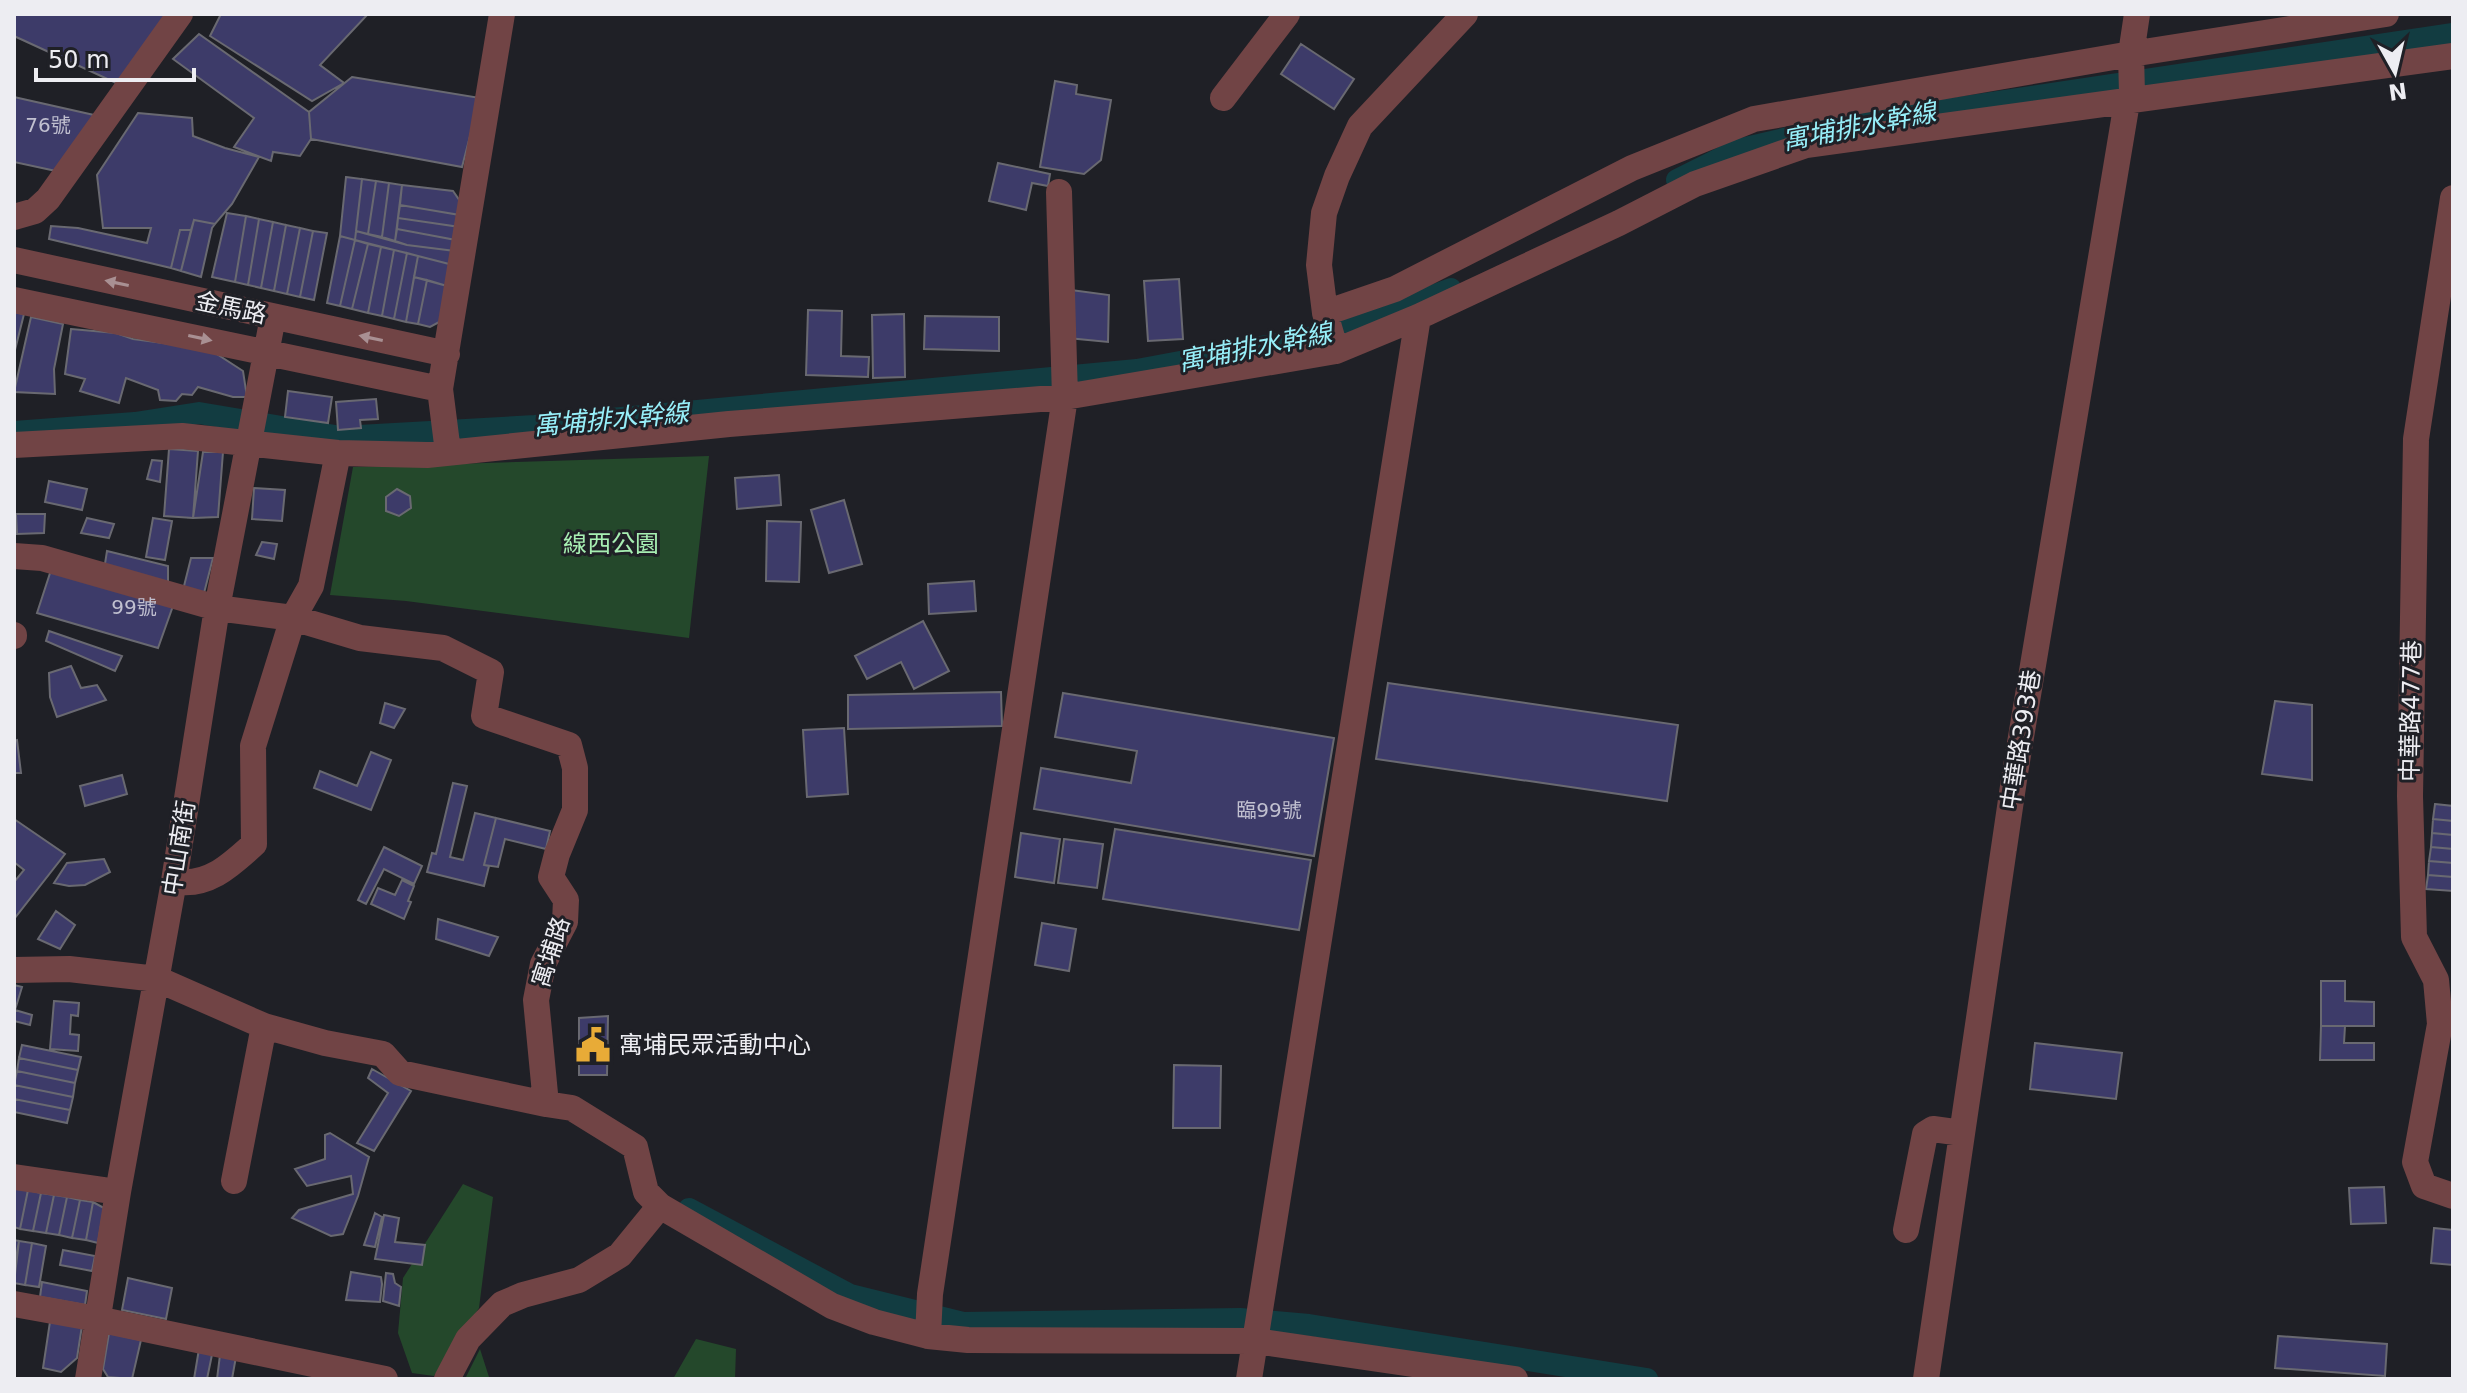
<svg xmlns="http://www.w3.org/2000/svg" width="2467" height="1393" font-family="'DejaVu Sans','Noto Sans TC',sans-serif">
  <rect width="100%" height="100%" fill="#1f2026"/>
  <path fill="#24482b" d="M 709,456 L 689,638 L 406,601 L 330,595 L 353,467 Z
    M 463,1184 L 493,1197 L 479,1308 L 434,1376 L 412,1373 L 398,1333 L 403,1278 Z
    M 696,1339 L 736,1349 L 735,1379 L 673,1379 Z
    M 480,1349 L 489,1377 L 498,1379 L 465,1379 Z"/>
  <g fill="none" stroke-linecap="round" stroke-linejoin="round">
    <path stroke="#123c41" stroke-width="22" d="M 1677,180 L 1737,150 L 1844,125 L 2453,34
      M 14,432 L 135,423 L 199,413 L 341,437 L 535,426 L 1137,370 L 1330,334 L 1451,289
      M 689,1209 L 850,1295 L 963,1323 L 1240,1319 L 1309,1325 L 1647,1379"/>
  </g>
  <path fill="#3d3b69" stroke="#696971" stroke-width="2" d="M 14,14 L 180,14 L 127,88 L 14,36 Z
    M 221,14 L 368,14 L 320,65 L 344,83 L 312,101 L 210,36 Z
    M 199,34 L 309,112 L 311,139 L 300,156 L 273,152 L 271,161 L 234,147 L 254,118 L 173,59 Z
    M 1301,44 L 1354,79 L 1334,109 L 1281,74 Z
    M 352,77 L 480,98 L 462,167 L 311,139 L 309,112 Z
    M 1055,81 L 1077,85 L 1076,94 L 1111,100 L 1101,160 L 1084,174 L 1040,167 Z
    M 14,97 L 94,115 L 70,174 L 14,162 Z
    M 138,113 L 192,118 L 193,136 L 225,148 L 259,157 L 232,204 L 215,224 L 194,220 L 191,230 L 180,230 L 171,268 L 49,239 L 51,226 L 78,228 L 147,243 L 151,228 L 103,228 L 97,175 Z
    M 998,163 L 1050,174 L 1048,186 L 1032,183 L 1026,210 L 989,201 Z
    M 346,177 L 362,179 L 355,240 L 340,236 Z
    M 362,179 L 376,181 L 368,234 L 356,231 Z
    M 376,181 L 389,183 L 382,237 L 368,234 Z
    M 389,183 L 402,185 L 395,241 L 382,237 Z
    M 402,185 L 453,191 L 462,204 L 460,215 L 400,205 Z
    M 400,205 L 460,215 L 460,227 L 398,218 Z
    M 227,213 L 246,216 L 235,282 L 212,277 Z
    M 246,216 L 259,219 L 248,285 L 235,282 Z
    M 398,218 L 460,227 L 456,240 L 397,229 Z
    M 259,219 L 273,222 L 261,288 L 248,285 Z
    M 194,220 L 215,224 L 212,228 L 201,277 L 181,271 Z
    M 273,222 L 286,225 L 274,291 L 261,288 Z
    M 286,225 L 300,228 L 287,294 L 274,291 Z
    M 300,228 L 313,231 L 300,297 L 287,294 Z
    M 397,229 L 456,240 L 455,251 L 407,245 L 395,241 Z
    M 180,230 L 191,230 L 181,271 L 171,268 Z
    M 313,231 L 327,233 L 314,300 L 300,297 Z
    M 356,231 L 407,245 L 455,251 L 453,265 L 355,240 Z
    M 340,236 L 355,240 L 340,306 L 327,303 Z
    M 355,240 L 368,244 L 352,309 L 340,306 Z
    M 368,244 L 381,247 L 368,313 L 352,309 Z
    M 381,247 L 394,250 L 382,316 L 368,313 Z
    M 394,250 L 407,253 L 394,319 L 382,316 Z
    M 407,253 L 418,256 L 406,322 L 394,319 Z
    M 418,256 L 453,265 L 447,286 L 414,277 Z
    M 414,277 L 427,280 L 418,324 L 406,322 Z
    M 1179,279 L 1183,339 L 1148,341 L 1144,281 Z
    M 427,280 L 447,286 L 443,320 L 430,327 L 418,324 Z
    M 1071,290 L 1109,295 L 1108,342 L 1068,338 Z
    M 808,310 L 842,311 L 841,356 L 869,357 L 868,377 L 806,375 Z
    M 14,312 L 24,314 L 14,354 Z
    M 904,314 L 905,377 L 873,378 L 872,315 Z
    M 925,316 L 999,317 L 999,351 L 924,349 Z
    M 31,317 L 63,324 L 54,369 L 55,394 L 14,392 Z
    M 71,329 L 116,333 L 133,339 L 209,349 L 243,371 L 247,397 L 233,397 L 198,387 L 192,395 L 182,394 L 176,401 L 160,400 L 158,390 L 126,378 L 119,403 L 80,391 L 85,379 L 65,374 Z
    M 288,391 L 332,397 L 328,423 L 285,417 Z
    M 376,399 L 378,419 L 360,420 L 361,428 L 338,430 L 336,402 Z
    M 169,449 L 198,451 L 193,518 L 164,516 Z
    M 203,452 L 223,452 L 218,517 L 193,518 Z
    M 152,460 L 162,461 L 160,482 L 147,479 Z
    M 779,475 L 781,505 L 737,509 L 735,478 Z
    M 49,481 L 87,489 L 82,510 L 45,502 Z
    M 254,488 L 285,490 L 282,521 L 252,519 Z
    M 397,489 L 410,496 L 411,508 L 399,516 L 386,511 L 386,497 Z
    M 844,500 L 862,564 L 829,573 L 811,510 Z
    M 16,514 L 45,514 L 44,533 L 17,534 Z
    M 87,518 L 114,524 L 109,538 L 81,533 Z
    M 153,518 L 172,521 L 165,560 L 146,557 Z
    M 767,521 L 801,522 L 799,582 L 766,581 Z
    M 262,542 L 277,544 L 274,559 L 256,555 Z
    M 107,551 L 168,566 L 168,587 L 104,570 Z
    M 191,558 L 213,558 L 203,597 L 183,590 Z
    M 53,564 L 179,589 L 158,648 L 37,613 Z
    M 974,581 L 976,611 L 929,614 L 928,584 Z
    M 923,621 L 949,671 L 914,689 L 901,662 L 867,679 L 855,656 Z
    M 49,631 L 122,656 L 115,671 L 46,641 Z
    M 71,666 L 81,688 L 97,685 L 106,700 L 57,717 L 50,697 L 49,673 Z
    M 1388,683 L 1678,725 L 1667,801 L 1376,759 Z
    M 1001,692 L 1002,726 L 848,729 L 848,695 Z
    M 1063,693 L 1334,738 L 1314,856 L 1034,809 L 1041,768 L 1131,783 L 1137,751 L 1055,737 Z
    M 2275,701 L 2312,705 L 2312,780 L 2262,774 Z
    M 385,703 L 405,709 L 394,728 L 380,723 Z
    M 844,728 L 848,794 L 807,797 L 803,730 Z
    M 17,740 L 21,773 L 14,773 L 14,741 Z
    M 371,752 L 391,760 L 371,810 L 314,788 L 320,771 L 357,786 Z
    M 122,775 L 127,794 L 85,806 L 80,786 Z
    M 453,783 L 467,786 L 450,857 L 463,860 L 475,813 L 496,818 L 484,865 L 489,866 L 484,886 L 427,872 L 432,853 L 436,854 Z
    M 2435,804 L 2453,806 L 2453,821 L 2433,819 Z
    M 496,818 L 550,831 L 546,849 L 505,839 L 498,867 L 484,865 Z
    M 14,819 L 65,854 L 14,919 L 14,882 L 24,870 L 14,862 Z
    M 2433,819 L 2453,821 L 2453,835 L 2432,833 Z
    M 1115,829 L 1311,860 L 1299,930 L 1103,899 Z
    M 1021,833 L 1060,839 L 1054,883 L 1015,877 Z
    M 2432,833 L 2453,835 L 2453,849 L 2431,847 Z
    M 1064,839 L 1103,844 L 1097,888 L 1058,883 Z
    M 384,847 L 422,866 L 414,884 L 384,869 L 366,904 L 358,900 Z
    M 2431,847 L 2453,849 L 2453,863 L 2429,861 Z
    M 104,859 L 110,872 L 85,885 L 69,886 L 54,883 L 67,863 Z
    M 2429,861 L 2453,863 L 2453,877 L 2428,875 Z
    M 2428,875 L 2453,877 L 2453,891 L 2426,889 Z
    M 402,880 L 414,886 L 408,901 L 411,902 L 404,919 L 371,904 L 378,888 L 395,895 Z
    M 56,911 L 75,925 L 60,949 L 38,939 Z
    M 438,919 L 498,937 L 489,956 L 436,939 Z
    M 1042,923 L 1076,929 L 1069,971 L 1035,965 Z
    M 2321,981 L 2345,981 L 2345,1001 L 2374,1002 L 2374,1026 L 2321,1026 Z
    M 14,985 L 22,987 L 15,1010 L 32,1015 L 30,1025 L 14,1021 Z
    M 54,1001 L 79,1003 L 78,1016 L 71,1015 L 70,1034 L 79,1035 L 78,1051 L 50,1049 Z
    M 608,1016 L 607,1075 L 579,1075 L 579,1018 Z
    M 2321,1026 L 2345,1026 L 2344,1043 L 2374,1043 L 2374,1060 L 2320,1060 Z
    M 2035,1043 L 2122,1053 L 2116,1099 L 2030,1089 Z
    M 22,1045 L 81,1057 L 78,1070 L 19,1058 Z
    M 19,1058 L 78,1070 L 75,1083 L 17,1071 Z
    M 1174,1065 L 1221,1066 L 1220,1128 L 1173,1128 Z
    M 372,1069 L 411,1091 L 374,1151 L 357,1143 L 388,1093 L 368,1078 Z
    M 17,1071 L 75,1083 L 73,1097 L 14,1085 Z
    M 14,1085 L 73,1097 L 70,1110 L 14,1099 Z
    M 14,1099 L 70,1110 L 67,1123 L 14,1112 Z
    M 330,1133 L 369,1157 L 358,1196 L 343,1234 L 331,1236 L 292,1218 L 299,1210 L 353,1194 L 351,1176 L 307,1186 L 295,1169 L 325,1159 L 325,1135 Z
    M 2384,1187 L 2386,1223 L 2351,1224 L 2349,1188 Z
    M 15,1188 L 28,1190 L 20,1229 L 14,1227 Z
    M 28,1190 L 41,1193 L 33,1231 L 20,1229 Z
    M 41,1193 L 54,1195 L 46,1233 L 33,1231 Z
    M 54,1195 L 67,1197 L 59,1235 L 46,1233 Z
    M 67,1197 L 80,1200 L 72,1238 L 59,1235 Z
    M 80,1200 L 93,1202 L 86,1240 L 72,1238 Z
    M 93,1202 L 104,1208 L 98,1243 L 86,1240 Z
    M 375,1213 L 382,1217 L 375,1247 L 364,1245 Z
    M 384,1215 L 399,1218 L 395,1242 L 425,1245 L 422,1265 L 375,1259 Z
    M 2434,1228 L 2453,1230 L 2453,1265 L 2431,1263 Z
    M 14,1240 L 19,1241 L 14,1269 Z
    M 19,1241 L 32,1243 L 25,1285 L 14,1283 Z
    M 32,1243 L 46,1246 L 39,1287 L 25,1285 Z
    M 63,1250 L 95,1256 L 92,1271 L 60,1265 Z
    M 351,1272 L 381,1277 L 382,1284 L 380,1302 L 346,1300 Z
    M 386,1273 L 393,1274 L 395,1283 L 401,1287 L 399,1306 L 383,1301 Z
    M 128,1278 L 172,1288 L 166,1319 L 122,1310 Z
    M 42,1282 L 87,1291 L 85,1305 L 40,1297 Z
    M 51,1315 L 83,1319 L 77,1358 L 61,1372 L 43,1368 Z
    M 109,1333 L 141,1340 L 132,1379 L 108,1377 L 103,1369 Z
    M 2278,1336 L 2387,1344 L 2385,1376 L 2275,1368 Z
    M 200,1343 L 214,1345 L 207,1379 L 194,1379 Z
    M 221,1347 L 237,1351 L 232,1379 L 217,1379 Z"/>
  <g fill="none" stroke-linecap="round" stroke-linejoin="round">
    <path stroke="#714445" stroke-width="26" d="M 1223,98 L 1287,14
      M 2453,198 L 2416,439 L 2410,796 L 2414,937 L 2436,980 L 2440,1024 L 2415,1162 L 2424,1186 L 2453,1196
      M 14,217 L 35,211 L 48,199 L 180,14
      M 14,260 L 447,354
      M 14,300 L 440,389
      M 1325,313 L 1395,289 L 1632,168 L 1754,119 L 2131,54 L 2386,14
      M 1336,351 L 1325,313 L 1319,265 L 1324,213 L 1337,176 L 1360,126 L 1465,14
      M 14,445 L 182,436 L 338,453 L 427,455 L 729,424 L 1065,397 L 1336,351 L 1418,317 L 1619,223 L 1695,184 L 1806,145 L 2453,56
      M 448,452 L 440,389 L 502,14
      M 14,556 L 42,558 L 217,608 L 293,618 L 360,638 L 443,648 L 491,672 L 484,716 L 569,745 L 575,768 L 575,810 L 557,854 L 551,877 L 566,900 L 565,922 L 543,964 L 536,1000 L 546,1104 L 572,1108 L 635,1147 L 646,1192 L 660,1206 L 620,1255 L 579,1280 L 523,1295 L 502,1304 L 468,1339 L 447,1379
      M 14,635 L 14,636
      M 174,881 C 207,888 231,865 254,844 L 253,746 L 293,618 L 311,586 L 338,453
      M 14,970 L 69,969 L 157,979 L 264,1026 L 325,1043 L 383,1054 L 400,1073 L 546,1104
      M 14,1177 L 118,1192
      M 234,1181 L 264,1026
      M 660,1206 L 832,1306 L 874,1322 L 928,1336 L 968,1340 L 1255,1341 L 1515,1379
      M 1906,1230 L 1925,1134 L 1933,1129 L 1962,1133
      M 14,1304 L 97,1319 L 385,1379
      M 928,1336 L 930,1294 L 1065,397 L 1059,192
      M 88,1379 L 118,1192 L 174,881 L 217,608 L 273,317
      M 1249,1379 L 1418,317
      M 1926,1379 L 2015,773 L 2127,102 L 2132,94 L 2131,54 L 2137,14"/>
  </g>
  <defs><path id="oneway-solid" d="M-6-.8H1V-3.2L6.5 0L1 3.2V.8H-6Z" transform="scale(2)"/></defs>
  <g fill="#a99093">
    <use href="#oneway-solid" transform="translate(117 283) rotate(-168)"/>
    <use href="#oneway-solid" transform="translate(200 338) rotate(12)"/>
    <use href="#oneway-solid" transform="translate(371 338) rotate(-168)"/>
  </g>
  <defs>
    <g id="civic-bare" transform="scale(2.76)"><path d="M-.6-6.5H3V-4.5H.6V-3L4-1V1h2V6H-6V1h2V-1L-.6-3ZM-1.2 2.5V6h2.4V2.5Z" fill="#e8ab37" stroke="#1f2026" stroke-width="2.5" paint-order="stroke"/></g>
  </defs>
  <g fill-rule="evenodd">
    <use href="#civic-bare" x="593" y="1045"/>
  </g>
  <g text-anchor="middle" stroke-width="6" stroke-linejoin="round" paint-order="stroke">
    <g font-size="20" fill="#c1c0d0">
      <text x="48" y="132">76號</text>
      <text x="134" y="614">99號</text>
      <text x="1269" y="817">臨99號</text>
    </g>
    <g font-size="24" fill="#ededf2" stroke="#1f2026">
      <text transform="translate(231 308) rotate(12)" y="8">金馬路</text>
      <text transform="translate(2411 711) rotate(-89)" y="8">中華路477巷</text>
      <text transform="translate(2021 740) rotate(-81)" y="8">中華路393巷</text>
      <text transform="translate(179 848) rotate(-81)" y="8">中山南街</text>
      <text transform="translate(551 952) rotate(-72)" y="8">寓埔路</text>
    </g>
    <g font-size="24" fill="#a7eeb2" stroke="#1f2026">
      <text x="611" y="552">線西公園</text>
    </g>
    <g font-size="24" fill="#ededf2" stroke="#1f2026" text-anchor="start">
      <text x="619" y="1053">寓埔民眾活動中心</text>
    </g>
    <g font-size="26" font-style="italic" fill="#97eff9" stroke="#1f2026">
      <text transform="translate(1859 126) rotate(-11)" y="9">寓埔排水幹線</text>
      <text transform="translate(1255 347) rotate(-11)" y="9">寓埔排水幹線</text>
      <text transform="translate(611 419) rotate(-5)" y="9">寓埔排水幹線</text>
    </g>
  </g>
  <rect width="2467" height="1393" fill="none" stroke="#ededf2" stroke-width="32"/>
  <g transform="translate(2395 72) rotate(172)" stroke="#1f2026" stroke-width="6" paint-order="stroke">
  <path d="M0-6L14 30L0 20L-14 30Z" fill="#ededf2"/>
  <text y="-12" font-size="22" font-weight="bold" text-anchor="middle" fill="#ededf2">N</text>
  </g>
  <path d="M36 68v12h158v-12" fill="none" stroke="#ededf2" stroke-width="4"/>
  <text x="48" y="68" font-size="24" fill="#ededf2" stroke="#1f2026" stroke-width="6" paint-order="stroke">50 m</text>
</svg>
